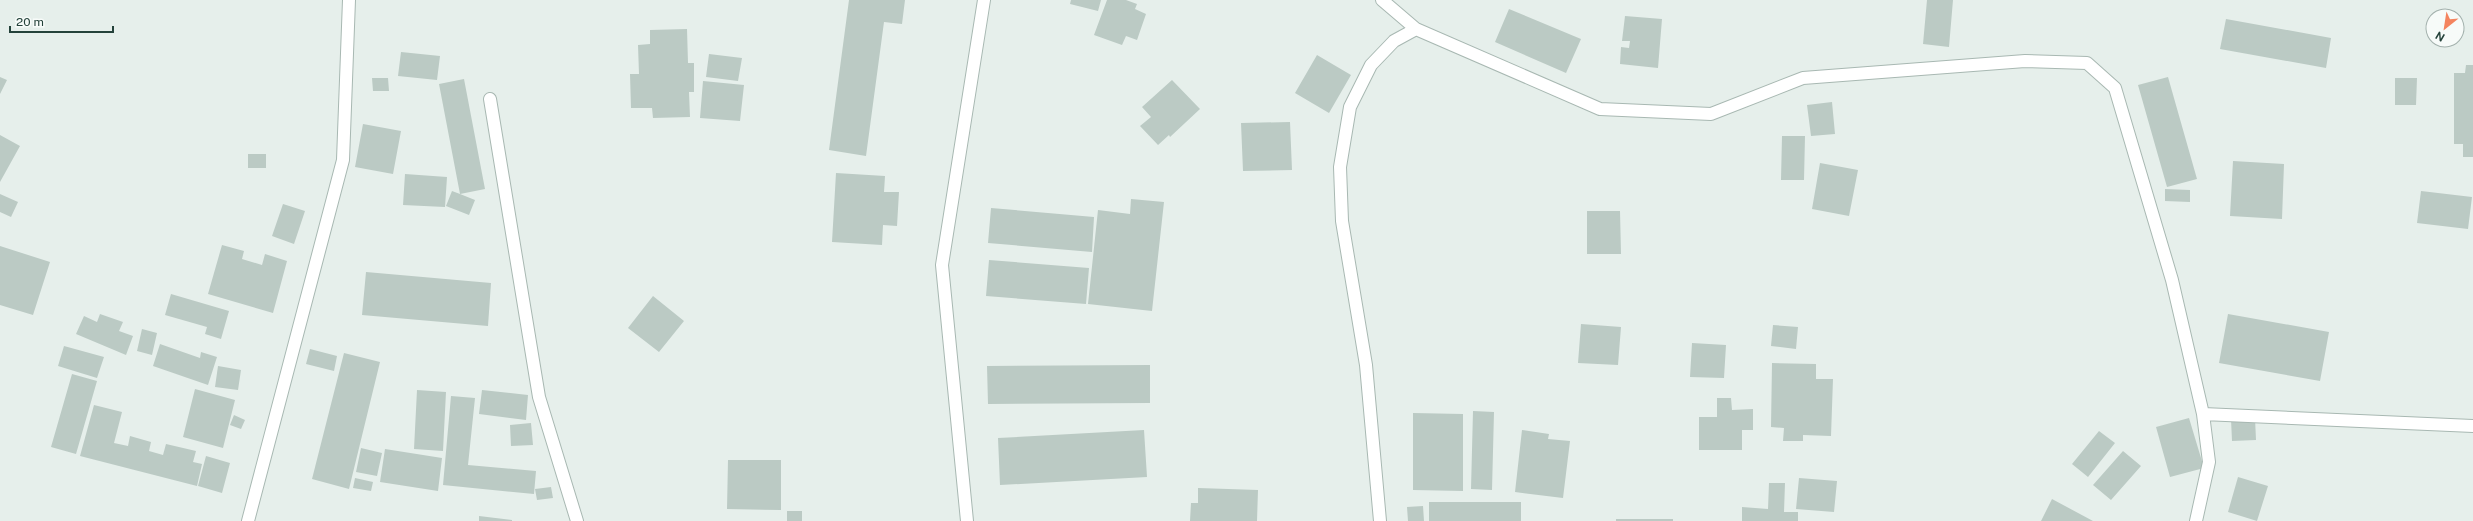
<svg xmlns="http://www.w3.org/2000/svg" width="2473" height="521" font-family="'Public Sans',sans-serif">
  <rect width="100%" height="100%" fill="#e6efeb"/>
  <path fill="#bbcac4" d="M 849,0 L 905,0 L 902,24 L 884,22 L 866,156 L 829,150 Z
    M 1071,0 L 1101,0 L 1098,11 L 1070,4 Z
    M 1107,0 L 1126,0 L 1137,4 L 1135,9 L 1146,14 L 1137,40 L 1126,36 L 1122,45 L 1094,35 Z
    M 1927,0 L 1953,0 L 1949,47 L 1923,44 Z
    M 1509,9 L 1581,39 L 1566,73 L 1495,42 Z
    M 1625,16 L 1662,19 L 1658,68 L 1620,64 L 1621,47 L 1629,48 L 1630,41 L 1622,41 Z
    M 2226,19 L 2331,38 L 2326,68 L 2220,49 Z
    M 687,29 L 688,63 L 694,63 L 694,92 L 689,92 L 690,117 L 653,118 L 652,108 L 631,108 L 630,74 L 639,74 L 638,45 L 650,44 L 650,30 Z
    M 401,52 L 440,56 L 437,80 L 398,76 Z
    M 709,54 L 742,58 L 738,81 L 706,77 Z
    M 1317,55 L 1351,75 L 1329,113 L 1295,93 Z
    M 2466,65 L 2473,65 L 2473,157 L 2463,157 L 2463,144 L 2454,144 L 2454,73 L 2465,73 Z
    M 0,77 L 7,80 L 0,94 Z
    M 2168,77 L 2197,179 L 2167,187 L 2138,85 Z
    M 372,78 L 388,78 L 389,91 L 373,91 Z
    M 2395,78 L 2417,78 L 2416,105 L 2395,105 Z
    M 464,79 L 485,189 L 460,194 L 475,200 L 469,215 L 446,206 L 452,191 L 460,194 L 439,84 Z
    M 1172,80 L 1200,109 L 1170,137 L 1169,135 L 1158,145 L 1140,126 L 1151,117 L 1142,107 Z
    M 703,81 L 744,85 L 740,121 L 700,118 Z
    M 1832,102 L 1835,134 L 1811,136 L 1807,105 Z
    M 1290,122 L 1292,170 L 1243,171 L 1241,123 Z
    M 363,124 L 401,131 L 393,174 L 355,167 Z
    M 0,135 L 20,146 L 0,182 Z
    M 1782,136 L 1805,136 L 1804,180 L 1781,180 Z
    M 248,154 L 266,154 L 266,168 L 248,168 Z
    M 2233,161 L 2284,164 L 2282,219 L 2230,216 Z
    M 1820,163 L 1858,170 L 1849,216 L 1812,209 Z
    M 836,173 L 885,176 L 884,192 L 899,192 L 897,226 L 883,225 L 882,245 L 832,242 Z
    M 405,174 L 447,177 L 445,207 L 403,205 Z
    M 2165,189 L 2190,190 L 2190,202 L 2165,201 Z
    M 2421,191 L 2472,197 L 2468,229 L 2417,223 Z
    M 0,194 L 18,202 L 11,217 L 0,212 Z
    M 1131,199 L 1164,202 L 1152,311 L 1088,304 L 1098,210 L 1130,214 Z
    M 283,204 L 305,211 L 294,244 L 272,236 Z
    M 991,208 L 1094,217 L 1092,252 L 988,243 Z
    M 1587,211 L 1620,211 L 1621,254 L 1587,254 Z
    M 222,245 L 244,251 L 242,259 L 262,265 L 265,254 L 287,261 L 273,313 L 208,294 Z
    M 0,246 L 50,262 L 33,315 L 0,305 Z
    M 989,260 L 1089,268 L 1086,304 L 986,296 Z
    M 366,272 L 491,283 L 488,326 L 362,315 Z
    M 171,294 L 229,311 L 221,339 L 205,334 L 207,327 L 165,315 Z
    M 653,296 L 684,321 L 659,352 L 628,328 Z
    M 100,314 L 123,322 L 119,331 L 133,336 L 126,355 L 76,334 L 84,316 L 97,322 Z
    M 2228,314 L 2329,332 L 2320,381 L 2219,363 Z
    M 1581,324 L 1621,327 L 1618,365 L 1578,363 Z
    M 1773,325 L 1798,327 L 1796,349 L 1771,346 Z
    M 142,329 L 157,333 L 152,355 L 137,351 Z
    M 1692,343 L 1726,345 L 1724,378 L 1690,377 Z
    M 160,344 L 200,358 L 201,352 L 217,357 L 208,385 L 153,366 Z
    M 64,346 L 104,357 L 97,378 L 58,366 Z
    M 310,349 L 337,356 L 334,371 L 306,364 Z
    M 344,353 L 380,362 L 349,489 L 312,479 Z
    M 1772,363 L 1816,364 L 1816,379 L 1833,379 L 1831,436 L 1803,435 L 1803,441 L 1783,441 L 1784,428 L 1771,427 Z
    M 1150,365 L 1150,403 L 988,404 L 987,366 Z
    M 218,366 L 241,370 L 238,390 L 215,387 Z
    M 72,374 L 97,381 L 76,454 L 51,447 Z
    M 195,389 L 235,400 L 223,448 L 183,437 Z
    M 417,390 L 446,392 L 443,451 L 414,449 Z
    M 482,390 L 528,395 L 526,420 L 479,414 Z
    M 451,396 L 475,398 L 468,465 L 536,471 L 534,494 L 443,485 Z
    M 1717,398 L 1731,398 L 1732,410 L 1753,409 L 1753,430 L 1742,430 L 1742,450 L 1699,450 L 1699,417 L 1717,417 Z
    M 94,405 L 122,412 L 114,443 L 128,446 L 130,436 L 151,442 L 149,451 L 163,455 L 166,444 L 196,451 L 193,462 L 202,464 L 197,486 L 80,456 Z
    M 1473,411 L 1494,412 L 1492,490 L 1471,489 Z
    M 1413,413 L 1463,414 L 1463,491 L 1413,490 Z
    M 234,415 L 245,420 L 241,429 L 230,425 Z
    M 2189,418 L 2204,468 L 2170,477 L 2156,427 Z
    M 2255,418 L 2256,440 L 2232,441 L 2231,419 Z
    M 531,423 L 533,445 L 511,446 L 510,425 Z
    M 1144,430 L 1147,477 L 1000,485 L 998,438 Z
    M 1522,430 L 1549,434 L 1548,439 L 1570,441 L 1563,498 L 1515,492 Z
    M 2099,431 L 2115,443 L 2088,477 L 2072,464 Z
    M 361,448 L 382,453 L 377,476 L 356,472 Z
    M 385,449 L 442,458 L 438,491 L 380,482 Z
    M 2123,451 L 2141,466 L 2111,500 L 2093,485 Z
    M 206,456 L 230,463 L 222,493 L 198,486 Z
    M 728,460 L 781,460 L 781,510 L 727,509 Z
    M 2238,477 L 2268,486 L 2257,521 L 2228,512 Z
    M 355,478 L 373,482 L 371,491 L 353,488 Z
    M 1799,478 L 1837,481 L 1834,512 L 1796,509 Z
    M 1769,483 L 1785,483 L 1784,512 L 1798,512 L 1798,521 L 1742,521 L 1742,507 L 1768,509 Z
    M 551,487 L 553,498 L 537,500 L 535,489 Z
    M 1198,488 L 1258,490 L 1257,521 L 1190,521 L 1191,503 L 1198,503 Z
    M 2052,499 L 2093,521 L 2041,521 Z
    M 1429,502 L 1521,502 L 1521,521 L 1429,521 Z
    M 1423,506 L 1424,521 L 1408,521 L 1407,507 Z
    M 787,511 L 802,511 L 802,521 L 787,521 Z
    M 479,516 L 512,520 L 512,521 L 479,521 Z
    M 1616,519 L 1673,519 L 1673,521 L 1616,521 Z"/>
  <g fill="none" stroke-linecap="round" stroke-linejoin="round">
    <g stroke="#a8b8b2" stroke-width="14">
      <path id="minor" d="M 1382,0 L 1416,29
        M 490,99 L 539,397 L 577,521
        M 2203,414 L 2473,426
        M 248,521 L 343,160 L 349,0
        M 967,521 L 942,265 L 984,0
        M 1380,521 L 1366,365 L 1342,221 L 1340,167 L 1350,107 L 1371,65 L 1394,41 L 1416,29 L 1600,109 L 1711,114 L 1803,78 L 2025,61 L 2087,63 L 2115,88 L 2172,280 L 2203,414 L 2209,462 L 2196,521"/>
    </g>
    <use href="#minor" stroke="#fff" stroke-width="12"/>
  </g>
  <g transform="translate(2445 28) rotate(210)"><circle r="19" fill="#f7fbf9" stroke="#a3b1ad"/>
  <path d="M0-3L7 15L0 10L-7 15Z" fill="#f4845f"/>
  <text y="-6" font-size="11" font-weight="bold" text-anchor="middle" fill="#24423a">N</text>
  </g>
  <path d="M10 26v6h103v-6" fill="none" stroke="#24423a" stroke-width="2"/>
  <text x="16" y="26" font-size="12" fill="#24423a" stroke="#f7fbf9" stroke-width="3" paint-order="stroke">20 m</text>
</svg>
